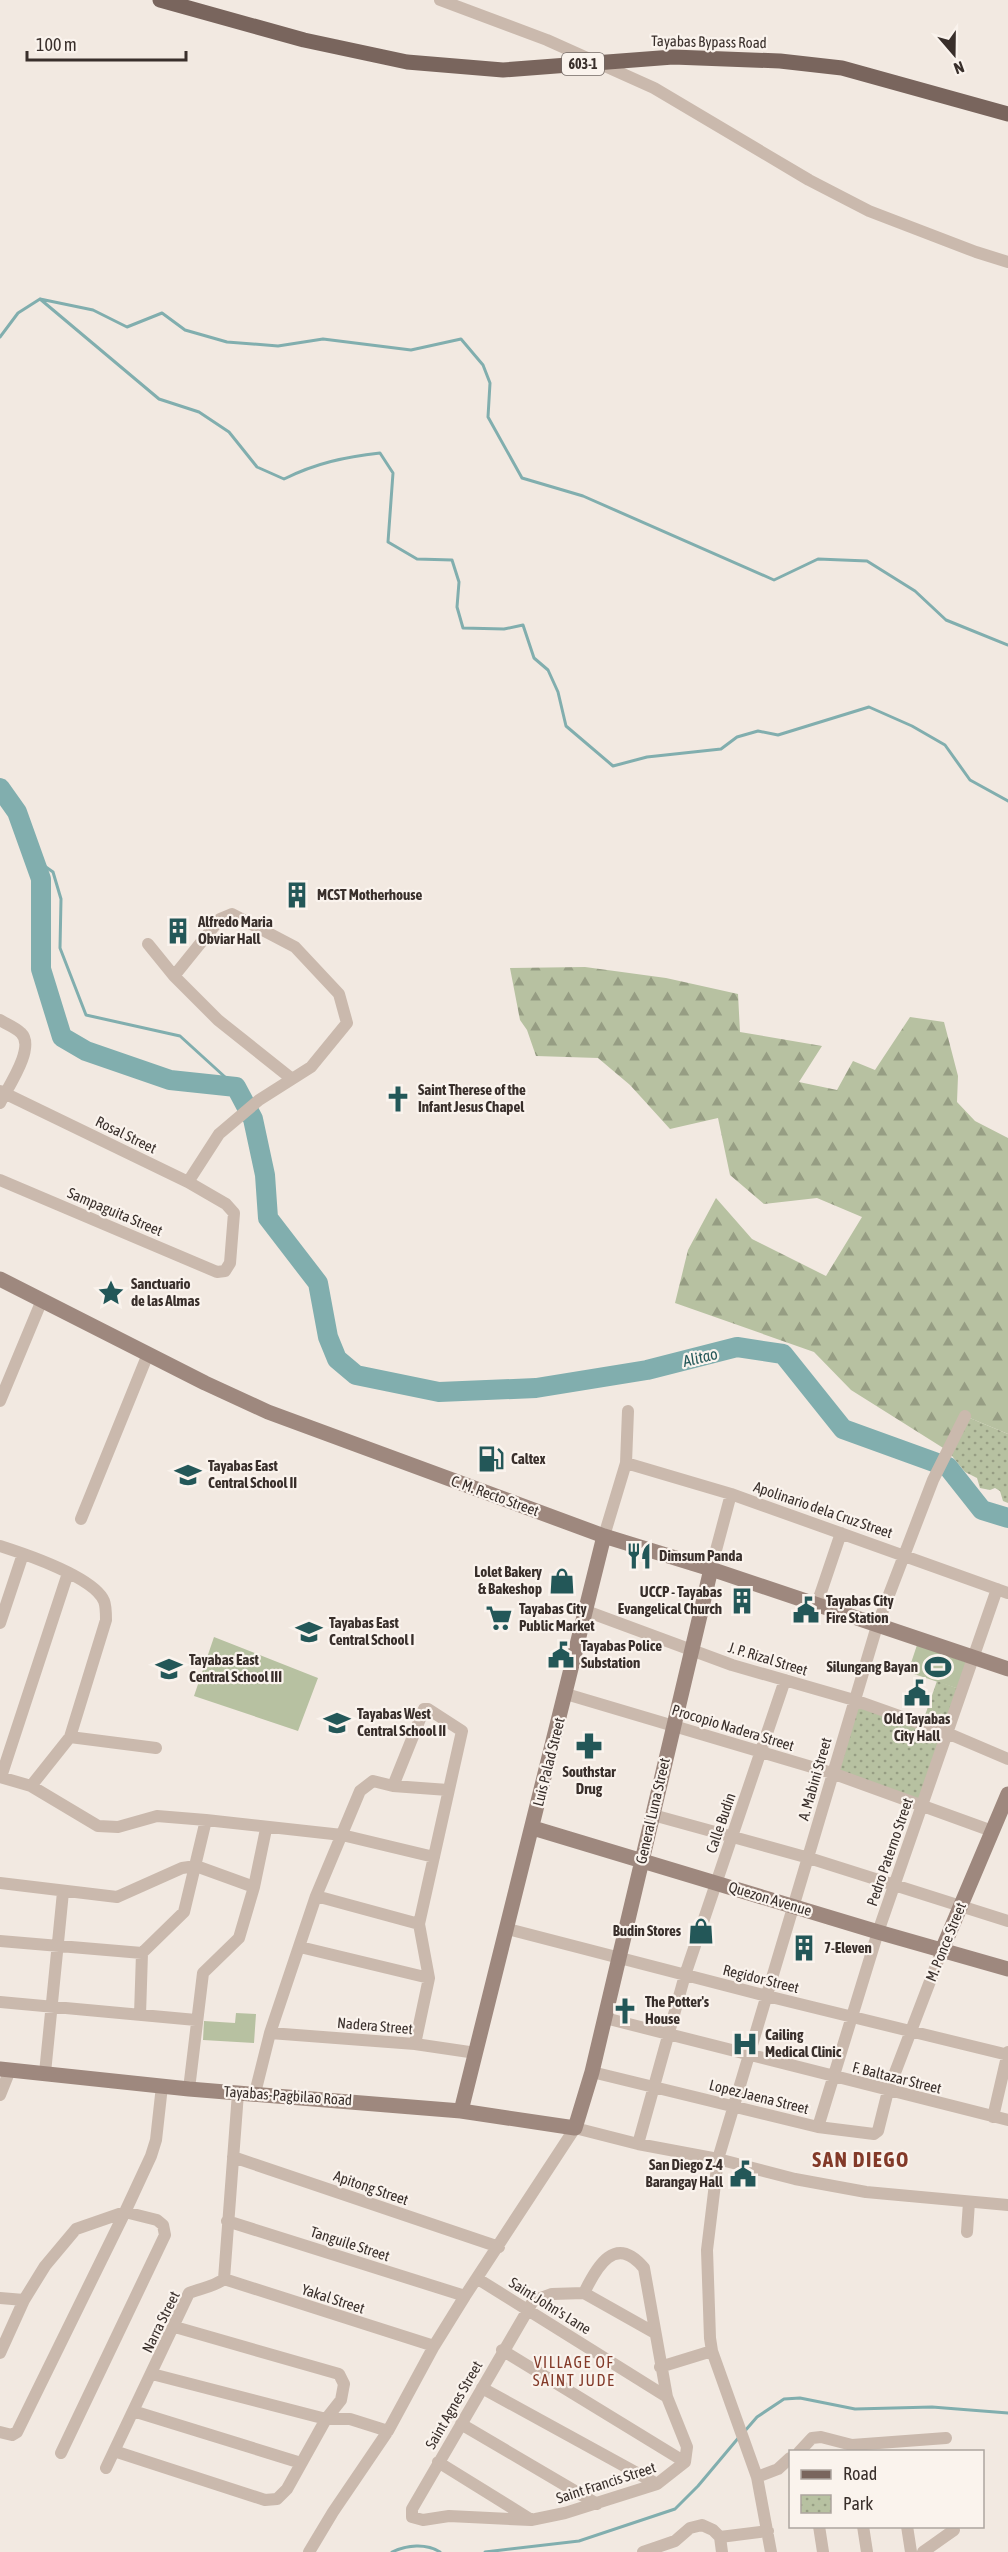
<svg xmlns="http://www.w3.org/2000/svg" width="1008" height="2552" font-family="'Asap Condensed',sans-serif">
  <defs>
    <pattern id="forest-firs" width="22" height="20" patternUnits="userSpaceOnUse" patternTransform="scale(1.5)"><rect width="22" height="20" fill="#b7c1a1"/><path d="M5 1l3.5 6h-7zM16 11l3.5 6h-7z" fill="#969d83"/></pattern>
    <pattern id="park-dots" width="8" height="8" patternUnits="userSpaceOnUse" patternTransform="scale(1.5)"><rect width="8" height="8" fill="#b7c1a1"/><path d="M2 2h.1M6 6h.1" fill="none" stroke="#969d83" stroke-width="1.8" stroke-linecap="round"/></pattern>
  </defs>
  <rect width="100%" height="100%" fill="#f2e9e1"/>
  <path fill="#b7c1a1" d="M 214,1637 L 318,1678 L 298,1731 L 194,1696 Z
    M 917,1645 L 968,1663 L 959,1689 L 908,1672 Z
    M 236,2013 L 256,2014 L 254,2043 L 203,2040 L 204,2021 L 235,2023 Z"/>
  <path fill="url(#forest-firs)" d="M 585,967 L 666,978 L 738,994 L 740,1032 L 822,1046 L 799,1082 L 837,1090 L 853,1061 L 875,1070 L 910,1017 L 944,1022 L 958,1076 L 957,1102 L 975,1121 L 1008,1138 L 1008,1434 L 965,1416 L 948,1451 L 851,1390 L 814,1352 L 675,1303 L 688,1250 L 716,1198 L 752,1239 L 826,1276 L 862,1217 L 817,1198 L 764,1204 L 730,1175 L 718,1118 L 670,1129 L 630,1085 L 598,1058 L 536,1056 L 527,1030 L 520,1020 L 510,968 Z"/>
  <path fill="url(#park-dots)" d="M 965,1416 L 1008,1434 L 1008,1503 L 1003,1501 L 1000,1491 L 995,1488 L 990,1490 L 980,1488 L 977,1478 L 965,1472 L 948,1451 Z
    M 937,1681 L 962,1690 L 922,1806 L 832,1773 L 854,1700 L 922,1724 Z"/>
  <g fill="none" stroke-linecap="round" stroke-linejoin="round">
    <path stroke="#81aeae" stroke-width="3" d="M 40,299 L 159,399 L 199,412 L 229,432 L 257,467 L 284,479 C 316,463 345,457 380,453 L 393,473 L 388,542 L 417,559 L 452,560 L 459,582 L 457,607 L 463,628 L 504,629 L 523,625 L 534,658 L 548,670 L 558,692 L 566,726 L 613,766 L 647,757 L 721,749 L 737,737 L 758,731 L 778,735 L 869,707 L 912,726 L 945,745 L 970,780 L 1008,801
      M 0,337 L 18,313 L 40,299 L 93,310 L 127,327 L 162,313 L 185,330 L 227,342 L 278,346 L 323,339 L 411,350 L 461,339 L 483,365 L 490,383 L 488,417 L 522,478 L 583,496 L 774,580 L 818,559 L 867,561 L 915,591 L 946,620 L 1008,645
      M 33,858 L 53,872 L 61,899 L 60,948 L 86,1015 L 180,1036 L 236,1087
      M 744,2432 L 757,2417 L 784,2399 L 800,2398 L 855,2409 L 932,2407 L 1008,2413
      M 392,2552 C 407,2545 426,2543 440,2552
      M 485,2552 L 579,2541 L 675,2509 L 698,2486 L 740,2436"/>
    <path stroke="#81aeae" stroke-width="20" d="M 0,788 L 17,812 L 41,879 L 41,969 L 62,1037 L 86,1051 L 170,1080 L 236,1087 L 253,1119 L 265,1175 L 268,1218 L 318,1283 L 328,1337 L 337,1359 L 356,1375 L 439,1392 L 536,1388 L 647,1370 L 737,1347 L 783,1354 L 843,1429 L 948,1467 L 982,1510 L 1008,1518"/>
    <path stroke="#cab9ad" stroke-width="12" d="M 440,0 L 547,40 L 654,88 L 809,180 L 869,211 L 976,252 L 1008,262
      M 148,944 L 174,976 L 218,1020 L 292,1079
      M 174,976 L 220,919 L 232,914 L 295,947 L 339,994 L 347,1023 L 311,1067 L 259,1100 L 219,1134 L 188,1182
      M 0,1020 C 6,1024 15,1027 21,1033 C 36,1047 8,1087 0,1103
      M 0,1091 L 188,1182 L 226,1204 L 234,1213 L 230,1263 L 225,1271 L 217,1272 L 0,1180
      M 0,1401 L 42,1300
      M 626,1463 L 731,1494 L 1008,1593
      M 81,1519 L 148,1354
      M 604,1536 L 626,1463 L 628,1411
      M 0,1546 C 25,1554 94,1577 104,1601 C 106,1606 106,1614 106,1620 L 70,1737 L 31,1786
      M 711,1569 L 731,1494
      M 817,1604 L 841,1533
      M 586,1611 L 732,1665 L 854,1700 L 947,1733 L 1008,1759
      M 0,1623 L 23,1554
      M 566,1694 L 832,1773 L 992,1831
      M 70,1737 L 156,1748
      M 0,1777 L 31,1786 L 98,1826 L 118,1827 L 157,1816 L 206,1820 L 342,1835 L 434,1857
      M 1,1777 L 68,1573
      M 393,1786 L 424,1709 L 428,1709 L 462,1731 L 419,1924
      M 653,1815 L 809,1858 L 1008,1921
      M 0,1883 L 117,1897 L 182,1868 L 196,1866 L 254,1887
      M 316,1896 L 419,1924 L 429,1978 L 415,2044
      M 508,1929 L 767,1996 L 1008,2055
      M 0,1941 L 142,1953
      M 300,1947 L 429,1978
      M 0,2002 L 196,2020
      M 140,2015 L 142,1953 L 184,1912 L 206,1820
      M 605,2018 L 1008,2120
      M 270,2033 L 415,2044 L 476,2053
      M 592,2072 L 818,2127 L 874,2134 L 878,2131 L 888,2091 L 942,1950
      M 45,2073 L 63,1892
      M 189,2089 L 203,1973 L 239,1938 L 254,1887 L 266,1829
      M 255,2093 L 270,2033 L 316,1896 L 360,1791 L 373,1781 L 393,1786 L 448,1790
      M 0,2095 L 10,2070
      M 993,2117 L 1008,2052
      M 818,2127 L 878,1932 L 997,1589
      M 638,2144 L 685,1975 L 785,1680
      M 233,2157 L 499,2247
      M 227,2221 L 465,2296
      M 967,2232 L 969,2202
      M 224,2279 L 434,2346
      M 478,2279 L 667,2397
      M 584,2293 C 597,2266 615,2234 644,2268 L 667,2397 L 687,2447 L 685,2462 L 657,2484 L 565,2513 L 531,2520 L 449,2516 L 423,2520 L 412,2517 L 412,2509 L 533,2301 L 552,2294 L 584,2293 L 655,2333
      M 0,2298 L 24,2300
      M 502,2350 L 685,2462
      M 0,2353 L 24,2300 L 45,2266 L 76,2229 L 125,2212 L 157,2220 L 163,2225 L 165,2235 L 61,2453
      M 660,2367 L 712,2351
      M 152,2374 L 326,2419 L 350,2419 L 388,2431
      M 482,2388 L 657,2484
      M 133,2411 L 301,2463
      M 461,2424 L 597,2504
      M 0,2432 L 12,2435 L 17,2432 L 125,2212 L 151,2156 L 156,2140 L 162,2086
      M 114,2451 L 265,2500 L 277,2499 L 287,2489 L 326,2419 L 341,2400 L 344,2384 L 339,2374 L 175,2327
      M 799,2452 L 812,2438 L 821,2437 L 852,2445 L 946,2438
      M 438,2462 L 530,2519
      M 106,2468 L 189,2293 C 201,2288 214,2287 224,2279 L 238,2093
      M 757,2477 L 778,2469 L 790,2458
      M 819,2526 L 823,2552
      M 863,2526 L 867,2552
      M 907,2526 L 911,2552
      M 720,2537 L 768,2531
      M 309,2552 L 333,2512 L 388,2431 L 434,2346 L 465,2296 L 575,2128 L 638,2144 L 718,2159 L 795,2179 L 866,2192 L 1008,2205
      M 643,2552 L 675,2541 L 690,2528 L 702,2525 L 713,2530 L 720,2537 L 722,2552
      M 771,2552 L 757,2477 L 712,2351 L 710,2338 L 707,2250 L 718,2159 L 877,1626 L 933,1480 L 965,1416
      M 923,2552 L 954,2530"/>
    <path stroke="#9e887e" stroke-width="15" d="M 0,1279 L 205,1383 L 268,1412 L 604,1536 L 711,1569 L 1008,1669
      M 533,1828 L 878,1932 L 1008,1969
      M 942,1950 L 1008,1794
      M 0,2069 L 189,2089 L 461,2111 L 575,2128 L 592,2072 L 711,1569
      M 461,2111 L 604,1536"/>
    <path stroke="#79655d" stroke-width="15" d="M 160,0 L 304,40 L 407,62 L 503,70 L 673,57 L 780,61 L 842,68 L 1008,114"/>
  </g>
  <defs>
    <g id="building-bare" transform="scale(2.07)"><path d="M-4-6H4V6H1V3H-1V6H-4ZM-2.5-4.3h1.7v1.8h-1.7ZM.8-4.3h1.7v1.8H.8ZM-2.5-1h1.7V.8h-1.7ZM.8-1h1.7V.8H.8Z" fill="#235758" stroke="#faf3ed" stroke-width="2.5" paint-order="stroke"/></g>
    <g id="church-bare" transform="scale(2.07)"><path d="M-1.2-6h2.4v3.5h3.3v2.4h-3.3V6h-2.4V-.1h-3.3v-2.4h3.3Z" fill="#235758" stroke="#faf3ed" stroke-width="2.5" paint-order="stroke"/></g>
    <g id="sight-bare" transform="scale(2.07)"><path d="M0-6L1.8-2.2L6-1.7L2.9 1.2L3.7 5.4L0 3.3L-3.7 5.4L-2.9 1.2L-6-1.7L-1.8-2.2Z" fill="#235758" stroke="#faf3ed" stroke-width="2.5" paint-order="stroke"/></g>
    <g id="fuel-bare" transform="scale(2.07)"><path d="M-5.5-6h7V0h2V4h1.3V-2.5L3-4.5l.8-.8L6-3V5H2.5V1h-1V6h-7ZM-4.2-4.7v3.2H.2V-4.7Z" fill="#235758" stroke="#faf3ed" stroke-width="2.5" paint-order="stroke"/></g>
    <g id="school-bare" transform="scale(2.07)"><path d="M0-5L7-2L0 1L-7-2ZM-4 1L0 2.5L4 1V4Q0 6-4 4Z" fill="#235758" stroke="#faf3ed" stroke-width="2.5" paint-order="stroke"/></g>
    <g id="restaurant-bare" transform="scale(2.07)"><path d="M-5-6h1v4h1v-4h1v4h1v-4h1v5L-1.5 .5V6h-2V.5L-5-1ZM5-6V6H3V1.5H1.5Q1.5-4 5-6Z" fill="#235758" stroke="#faf3ed" stroke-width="2.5" paint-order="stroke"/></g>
    <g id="shop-bare" transform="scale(2.07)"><path d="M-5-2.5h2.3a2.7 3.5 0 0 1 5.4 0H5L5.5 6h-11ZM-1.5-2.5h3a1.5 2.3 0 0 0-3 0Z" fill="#235758" stroke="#faf3ed" stroke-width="2.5" paint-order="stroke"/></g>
    <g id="civic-bare" transform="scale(2.07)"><path d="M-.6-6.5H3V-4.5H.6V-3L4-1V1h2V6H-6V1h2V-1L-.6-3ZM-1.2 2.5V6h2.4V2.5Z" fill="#235758" stroke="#faf3ed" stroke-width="2.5" paint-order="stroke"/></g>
    <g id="supermarket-bare" transform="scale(2.07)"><path d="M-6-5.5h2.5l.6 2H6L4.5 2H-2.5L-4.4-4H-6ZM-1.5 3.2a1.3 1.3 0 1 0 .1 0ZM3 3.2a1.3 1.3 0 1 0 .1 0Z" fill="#235758" stroke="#faf3ed" stroke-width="2.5" paint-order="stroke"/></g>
    <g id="stadium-bare" transform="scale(2.07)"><path d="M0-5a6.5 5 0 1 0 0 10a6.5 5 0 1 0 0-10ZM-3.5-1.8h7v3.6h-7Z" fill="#235758" stroke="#faf3ed" stroke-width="2.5" paint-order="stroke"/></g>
    <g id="pharmacy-bare" transform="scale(2.07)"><path d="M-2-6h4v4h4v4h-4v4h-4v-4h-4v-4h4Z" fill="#235758" stroke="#faf3ed" stroke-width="2.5" paint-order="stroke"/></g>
    <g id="hospital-bare" transform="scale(2.07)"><path d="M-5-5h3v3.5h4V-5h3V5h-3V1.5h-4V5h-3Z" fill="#235758" stroke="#faf3ed" stroke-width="2.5" paint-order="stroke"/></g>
  </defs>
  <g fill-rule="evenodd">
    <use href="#building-bare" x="297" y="895"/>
    <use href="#building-bare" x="178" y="931"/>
    <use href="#church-bare" x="398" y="1099"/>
    <use href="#sight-bare" x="111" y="1293"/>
    <use href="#fuel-bare" x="491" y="1459"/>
    <use href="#school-bare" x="188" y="1475"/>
    <use href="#restaurant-bare" x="639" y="1556"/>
    <use href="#shop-bare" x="562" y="1581"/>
    <use href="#building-bare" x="742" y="1601"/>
    <use href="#civic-bare" x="806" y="1610"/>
    <use href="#supermarket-bare" x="499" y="1618"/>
    <use href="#school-bare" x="309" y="1632"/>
    <use href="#civic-bare" x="561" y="1655"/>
    <use href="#stadium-bare" x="938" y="1667"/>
    <use href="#school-bare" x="169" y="1669"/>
    <use href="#civic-bare" x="917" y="1693"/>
    <use href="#school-bare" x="337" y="1723"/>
    <use href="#pharmacy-bare" x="589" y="1746"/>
    <use href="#shop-bare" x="701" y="1931"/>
    <use href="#building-bare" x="804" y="1948"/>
    <use href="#church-bare" x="625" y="2011"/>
    <use href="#hospital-bare" x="745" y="2044"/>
    <use href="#civic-bare" x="743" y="2174"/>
  </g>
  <g text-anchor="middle" stroke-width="4.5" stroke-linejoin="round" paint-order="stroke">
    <rect fill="#faf3ed" stroke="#736a65" stroke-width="1.5" x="562" y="53" width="42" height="22" rx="4.5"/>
    <g font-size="14" font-weight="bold" fill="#392f2b">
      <text x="583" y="69">603-1</text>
    </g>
    <g font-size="15" fill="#392f2b" stroke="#faf3ed">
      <text transform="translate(709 42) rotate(1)" y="5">Tayabas Bypass Road</text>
      <text transform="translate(126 1135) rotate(26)" y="5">Rosal Street</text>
      <text transform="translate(115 1212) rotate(23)" y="5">Sampaguita Street</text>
      <text transform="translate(495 1496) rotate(20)" y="5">C. M. Recto Street</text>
      <text transform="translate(823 1510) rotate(19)" y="5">Apolinario dela Cruz Street</text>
      <text transform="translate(768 1659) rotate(17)" y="5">J. P. Rizal Street</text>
      <text transform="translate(733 1728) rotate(17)" y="5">Procopio Nadera Street</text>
      <text transform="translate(549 1762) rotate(-76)" y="5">Luis Palad Street</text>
      <text transform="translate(815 1779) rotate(-74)" y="5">A. Mabini Street</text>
      <text transform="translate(653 1811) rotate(-77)" y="5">General Luna Street</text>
      <text transform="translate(721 1823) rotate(-71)" y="5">Calle Budin</text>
      <text transform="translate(890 1852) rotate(-71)" y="5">Pedro Paterno Street</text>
      <text transform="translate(770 1899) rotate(17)" y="5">Quezon Avenue</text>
      <text transform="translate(946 1942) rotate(-68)" y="5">M. Ponce Street</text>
      <text transform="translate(761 1979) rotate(14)" y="5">Regidor Street</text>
      <text transform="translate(375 2026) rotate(5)" y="5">Nadera Street</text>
      <text transform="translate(897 2078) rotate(14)" y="5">F. Baltazar Street</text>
      <text transform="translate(288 2096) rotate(4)" y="5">Tayabas-Pagbilao Road</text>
      <text transform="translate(759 2097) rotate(14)" y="5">Lopez Jaena Street</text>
      <text transform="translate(371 2188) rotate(19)" y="5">Apitong Street</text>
      <text transform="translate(350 2244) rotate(18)" y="5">Tanguile Street</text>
      <text transform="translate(333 2299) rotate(18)" y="5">Yakal Street</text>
      <text transform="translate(550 2306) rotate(32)" y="5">Saint John's Lane</text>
      <text transform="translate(161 2322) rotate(-64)" y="5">Narra Street</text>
      <text transform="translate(454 2405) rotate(-60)" y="5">Saint Agnes Street</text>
      <text transform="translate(606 2483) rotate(-18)" y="5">Saint Francis Street</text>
    </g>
    <g font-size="15" font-weight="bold" fill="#392f2b" stroke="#faf3ed" text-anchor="start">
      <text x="317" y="900">MCST Motherhouse</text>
      <text x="198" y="927">Alfredo Maria<tspan x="198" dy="17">Obviar Hall</tspan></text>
      <text x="418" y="1095">Saint Therese of the<tspan x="418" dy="17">Infant Jesus Chapel</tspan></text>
      <text x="131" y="1289">Sanctuario<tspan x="131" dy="17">de las Almas</tspan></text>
      <text x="511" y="1464">Caltex</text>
      <text x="208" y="1471">Tayabas East<tspan x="208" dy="17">Central School II</tspan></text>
      <text x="659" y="1561">Dimsum Panda</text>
      <text x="542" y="1577" text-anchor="end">Lolet Bakery<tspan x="542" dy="17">&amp; Bakeshop</tspan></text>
      <text x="722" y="1597" text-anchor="end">UCCP - Tayabas<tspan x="722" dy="17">Evangelical Church</tspan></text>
      <text x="826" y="1606">Tayabas City<tspan x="826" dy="17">Fire Station</tspan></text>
      <text x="519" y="1614">Tayabas City<tspan x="519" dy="17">Public Market</tspan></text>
      <text x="329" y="1628">Tayabas East<tspan x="329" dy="17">Central School I</tspan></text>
      <text x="581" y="1651">Tayabas Police<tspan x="581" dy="17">Substation</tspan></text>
      <text x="189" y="1665">Tayabas East<tspan x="189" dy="17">Central School III</tspan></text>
      <text x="918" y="1672" text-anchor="end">Silungang Bayan</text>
      <text x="357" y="1719">Tayabas West<tspan x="357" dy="17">Central School II</tspan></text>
      <text x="917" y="1724" text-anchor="middle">Old Tayabas<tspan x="917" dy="17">City Hall</tspan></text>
      <text x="589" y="1777" text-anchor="middle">Southstar<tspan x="589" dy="17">Drug</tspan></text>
      <text x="681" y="1936" text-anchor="end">Budin Stores</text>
      <text x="824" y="1953">7-Eleven</text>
      <text x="645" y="2007">The Potter's<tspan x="645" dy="17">House</tspan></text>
      <text x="765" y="2040">Cailing<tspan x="765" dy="17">Medical Clinic</tspan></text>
      <text x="723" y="2170" text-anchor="end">San Diego Z-4<tspan x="723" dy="17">Barangay Hall</tspan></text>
    </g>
    <g font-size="16" font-style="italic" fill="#235758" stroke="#faf3ed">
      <text transform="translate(700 1357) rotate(-14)" y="6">Alitao</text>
    </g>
    <g font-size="16" letter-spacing="1.5" fill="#833a29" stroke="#faf3ed">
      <text x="574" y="2368">VILLAGE OF<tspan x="574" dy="18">SAINT JUDE</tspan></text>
    </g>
    <g font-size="21" font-weight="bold" letter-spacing="1.5" fill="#833a29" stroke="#faf3ed">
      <text x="861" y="2167">SAN DIEGO</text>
    </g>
  </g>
  <rect x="789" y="2450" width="195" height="78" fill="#faf3ed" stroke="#ada59f" stroke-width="1.5"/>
  <rect x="801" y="2470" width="30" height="9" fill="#79655d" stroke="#ada59f" stroke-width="1.5"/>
  <text x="843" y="2480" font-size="18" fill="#392f2b">Road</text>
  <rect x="801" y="2495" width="30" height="18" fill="url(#park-dots)" stroke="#ada59f" stroke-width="1.5"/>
  <text x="843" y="2510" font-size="18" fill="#392f2b">Park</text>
  <g transform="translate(954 54) rotate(160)" stroke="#faf3ed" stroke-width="4.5" paint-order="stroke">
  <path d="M0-4.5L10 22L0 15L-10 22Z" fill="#392f2b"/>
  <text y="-9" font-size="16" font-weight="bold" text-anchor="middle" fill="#392f2b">N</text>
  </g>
  <path d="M27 51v9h159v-9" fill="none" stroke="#392f2b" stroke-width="3"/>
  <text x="36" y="51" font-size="18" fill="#392f2b" stroke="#faf3ed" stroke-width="4.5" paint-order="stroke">100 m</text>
</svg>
